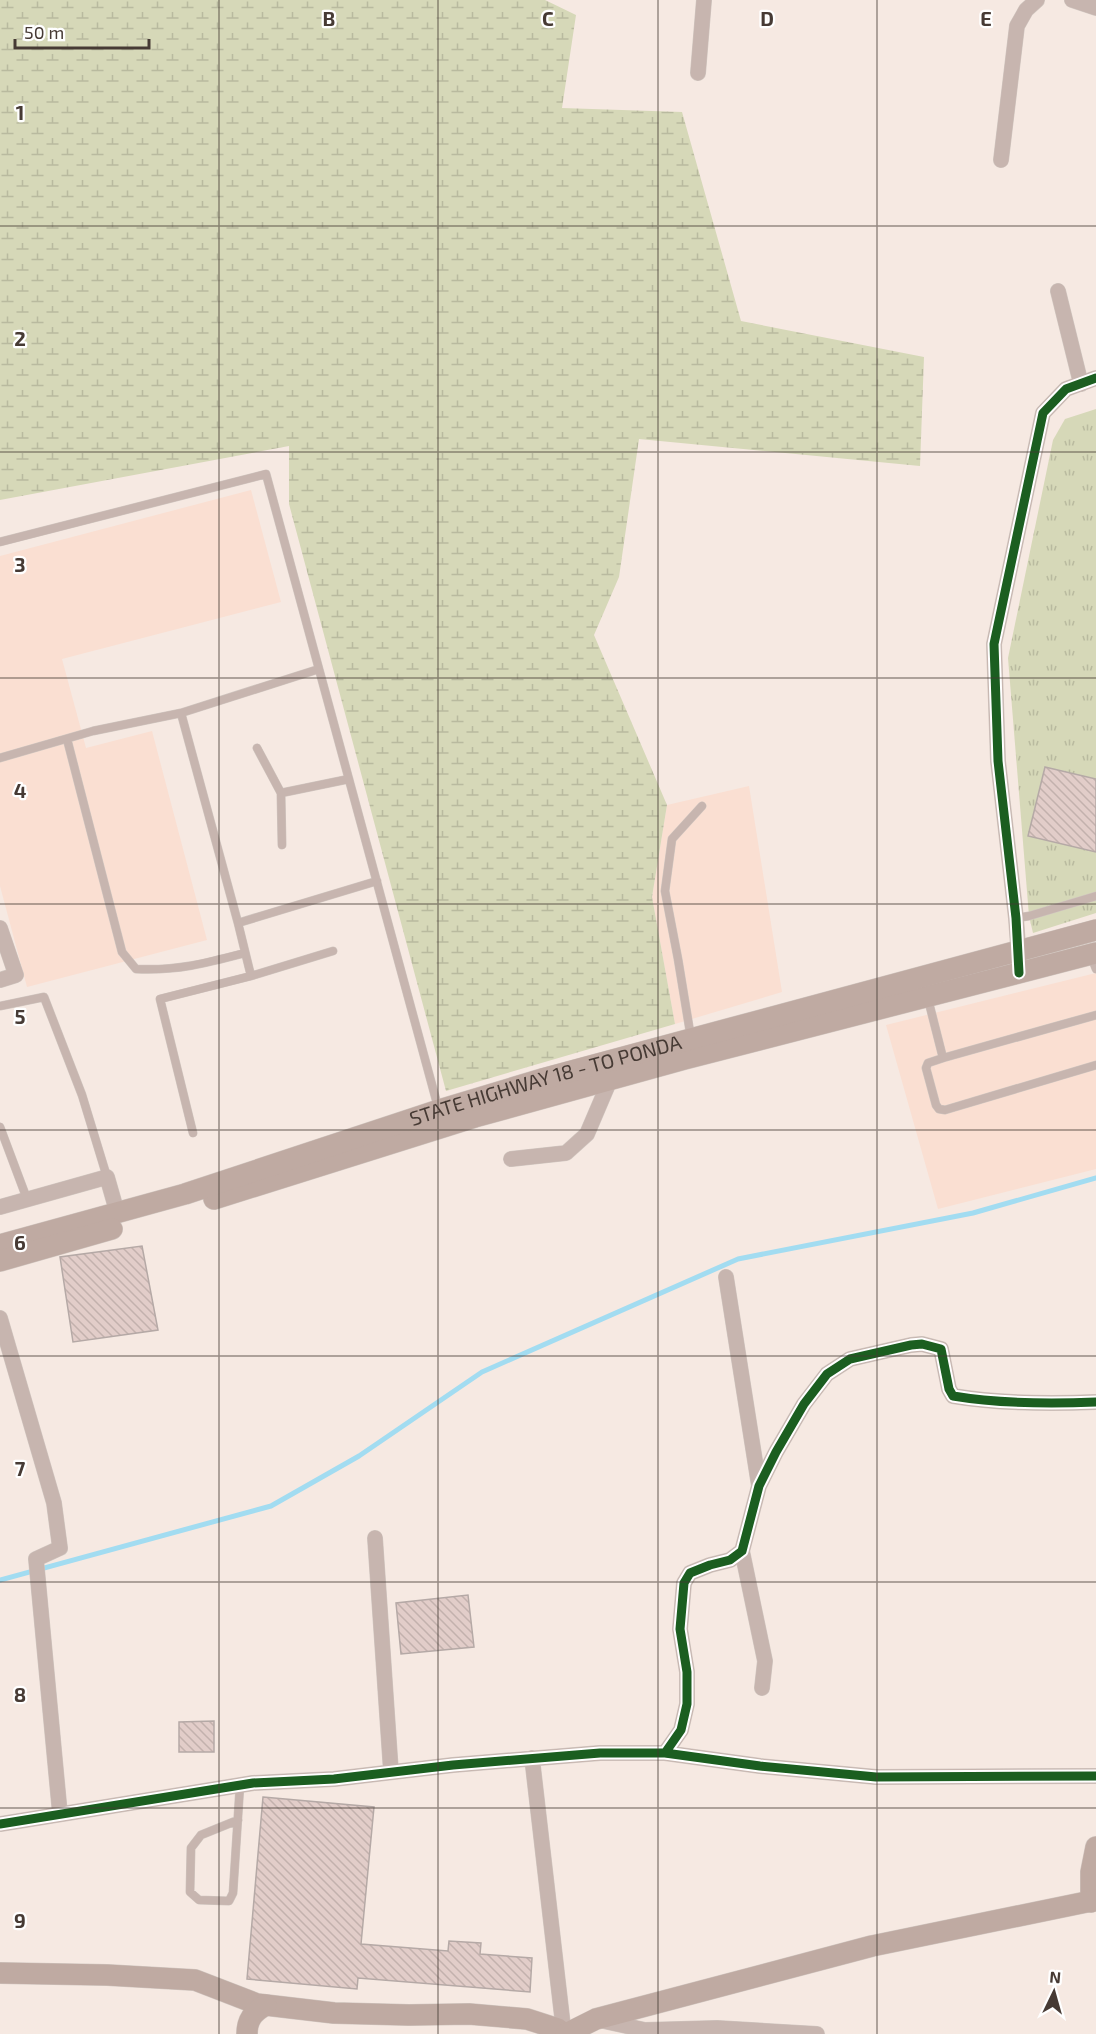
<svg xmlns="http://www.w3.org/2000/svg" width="1096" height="2034" font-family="'Exo 2',sans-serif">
  <defs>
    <pattern id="wetland-marsh" width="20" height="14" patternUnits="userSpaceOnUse" patternTransform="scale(1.5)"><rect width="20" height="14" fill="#d6d8b8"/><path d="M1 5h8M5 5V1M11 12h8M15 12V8" fill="none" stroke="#b9ba9f"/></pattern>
    <pattern id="park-tufts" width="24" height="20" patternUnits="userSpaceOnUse" patternTransform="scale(1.5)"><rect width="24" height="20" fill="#d6d8b8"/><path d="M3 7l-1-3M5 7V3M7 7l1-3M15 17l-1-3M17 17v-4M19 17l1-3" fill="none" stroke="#b9ba9f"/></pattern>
    <pattern id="building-back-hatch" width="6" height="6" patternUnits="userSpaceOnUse" patternTransform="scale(1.5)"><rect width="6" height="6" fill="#e2cdc9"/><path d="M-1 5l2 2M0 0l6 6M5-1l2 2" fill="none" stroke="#c3b1ad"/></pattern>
  </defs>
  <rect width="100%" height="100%" fill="#f6e9e2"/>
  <path fill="#fadfd2" d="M 251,490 L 281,602 L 62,659 L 86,748 L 152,731 L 207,940 L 27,987 L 0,886 L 0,556 Z
    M 749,786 L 782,992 L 675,1024 L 652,897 L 667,805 Z
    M 1096,973 L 1096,1169 L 938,1209 L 886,1025 Z"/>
  <path fill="url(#wetland-marsh)" d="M 0,0 L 545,0 L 576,15 L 562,108 L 682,112 L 741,321 L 924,357 L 920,466 L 639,439 L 619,577 L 594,635 L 667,805 L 652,897 L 675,1024 L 446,1091 L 289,504 L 289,446 L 0,500 Z"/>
  <path fill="url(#park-tufts)" d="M 1096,409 L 1096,913 L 1033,933 L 1029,916 L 1008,658 L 1053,440 L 1065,419 Z"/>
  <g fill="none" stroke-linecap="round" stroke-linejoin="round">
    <path stroke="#a2dcf1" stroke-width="5" d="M 0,1580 L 271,1506 L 359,1456 L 482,1372 L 738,1259 L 973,1213 L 1096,1178"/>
  </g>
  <path fill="url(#building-back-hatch)" stroke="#b5a9a6" stroke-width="1.5" d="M 1045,767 L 1096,779 L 1096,852 L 1028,836 Z
    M 142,1246 L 158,1330 L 73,1342 L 60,1257 Z
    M 468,1595 L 474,1647 L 401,1654 L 396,1603 Z
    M 214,1721 L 214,1752 L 179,1752 L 179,1722 Z
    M 263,1797 L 374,1807 L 361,1944 L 448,1951 L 449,1941 L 481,1943 L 480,1954 L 532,1958 L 530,1992 L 358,1978 L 357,1989 L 247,1979 Z"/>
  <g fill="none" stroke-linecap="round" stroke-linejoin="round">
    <g stroke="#d1c7c1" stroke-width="9">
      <path id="lane" d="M 0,542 L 266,474 L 438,1107
        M 181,713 L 238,923 L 377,881
        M 67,739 L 122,952 L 136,969 C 177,971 207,963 245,953
        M 257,748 L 281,793 L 349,779
        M 0,758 L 93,731 L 181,713 L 319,669
        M 281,793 L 282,845
        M 1016,918 L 1029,916 L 1096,896
        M 238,923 L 251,976 L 333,951
        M 1091,956 L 1096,969
        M 928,999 L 943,1058
        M 0,1006 L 44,997 L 82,1095 L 107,1177
        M 1096,1015 L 943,1058 L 928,1063 L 926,1068 L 936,1105 L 939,1109 L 945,1110 L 1096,1065
        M 691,1038 L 678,959 L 665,891 L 672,839 L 702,806
        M 0,1127 L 27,1199
        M 193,1133 L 160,999 L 251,976
        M 238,1820 L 201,1835 L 191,1848 L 190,1892 L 199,1900 L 229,1901 L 233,1893 L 240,1785"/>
    </g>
    <g stroke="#d1c7c1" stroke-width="16">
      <path id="street" d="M 1072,0 L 1096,8
        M 698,73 L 704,0
        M 1001,160 L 1017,26 L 1026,10 L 1037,0
        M 1058,291 L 1081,384
        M 0,928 L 16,975 L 0,980
        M 1019,959 L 1016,918 L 998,761 L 994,644 L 1043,413 L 1066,389 L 1096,378
        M 511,1159 L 566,1153 L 587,1134 L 610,1080
        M 0,1207 L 107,1177 L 117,1212
        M 726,1277 L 759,1486
        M 0,1318 L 54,1503 L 60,1548 L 36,1559 L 60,1814
        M 375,1538 L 391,1772
        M 742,1551 L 765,1661 L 762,1688
        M 665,1753 L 681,1730 L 687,1704 L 687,1672 L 680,1629 L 684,1583 L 690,1573 L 710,1565 L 730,1560 L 742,1551 L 759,1486 L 776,1452 L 804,1404 L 827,1374 L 850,1359 L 911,1345 L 922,1344 L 941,1349 L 949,1389 L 953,1396 C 1001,1404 1048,1404 1096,1402
        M 532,1758 L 564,2034
        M 0,1824 L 253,1783 L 334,1779 L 453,1765 L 600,1753 L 665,1753 L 760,1766 L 876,1777 L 1096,1776
        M 599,2020 L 645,2030 L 717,2028 L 817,2034"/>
    </g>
    <g stroke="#d1c7c1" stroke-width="22">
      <g id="secondary">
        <path d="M 214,1199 L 475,1117 L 685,1059 L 1096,953"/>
        <path id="s1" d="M 0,1245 L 185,1194 L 439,1110 L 542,1079 L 1096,930"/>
        <path d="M 0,1261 L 112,1229"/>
        <path d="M 1091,1902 L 1091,1872 L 1096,1847"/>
        <path d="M 0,1973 L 107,1975 L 195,1980 L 257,2004 L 334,2013 L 409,2015 L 469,2014 L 527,2019 L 558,2029 L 564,2034"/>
        <path d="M 247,2034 C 247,2020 253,2012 266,2005"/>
        <path d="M 566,2034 L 596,2019 L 872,1946 L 1096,1900"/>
      </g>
    </g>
    <use href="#lane" stroke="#c7b5af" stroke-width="8"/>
    <use href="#street" stroke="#c7b5af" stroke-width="15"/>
    <use href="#secondary" stroke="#bfaaa2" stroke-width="21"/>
    <g stroke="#fff" stroke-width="13">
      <path id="cycleway" d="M 1019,973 L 1016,918 L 998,761 L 994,644 L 1043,413 L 1066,389 L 1096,378
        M 665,1753 L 681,1730 L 687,1704 L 687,1672 L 680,1629 L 684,1583 L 690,1573 L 710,1565 L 730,1560 L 742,1551 L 759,1486 L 776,1452 L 804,1404 L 827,1374 L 850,1359 L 911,1345 L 922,1344 L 941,1349 L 949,1389 L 953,1396 C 1001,1404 1048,1404 1096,1402
        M 0,1824 L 253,1783 L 334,1779 L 453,1765 L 600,1753 L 665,1753 L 760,1766 L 876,1777 L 1096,1776"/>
    </g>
    <use href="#cycleway" stroke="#1b5e20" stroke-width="9"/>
  </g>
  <path fill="none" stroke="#463a34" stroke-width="1.5" stroke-opacity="0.55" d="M 219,0 L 219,2034M 438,0 L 438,2034M 658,0 L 658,2034M 877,0 L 877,2034M 0,226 L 1096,226M 0,452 L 1096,452M 0,678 L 1096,678M 0,904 L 1096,904M 0,1130 L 1096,1130M 0,1356 L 1096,1356M 0,1582 L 1096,1582M 0,1808 L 1096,1808"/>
  <g text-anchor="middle" stroke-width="4.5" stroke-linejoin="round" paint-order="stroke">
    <g font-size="20" fill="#463a34" stroke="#fff">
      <text dy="7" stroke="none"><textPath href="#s1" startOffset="570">STATE HIGHWAY 18 - TO PONDA</textPath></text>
    </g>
  </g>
  <g font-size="20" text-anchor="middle" font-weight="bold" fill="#463a34" stroke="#fff" stroke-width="4.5" stroke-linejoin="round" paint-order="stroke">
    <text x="329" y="26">B</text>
    <text x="548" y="26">C</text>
    <text x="767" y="26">D</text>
    <text x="986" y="26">E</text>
    <text x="20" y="120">1</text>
    <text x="20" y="346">2</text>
    <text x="20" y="572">3</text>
    <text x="20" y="798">4</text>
    <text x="20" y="1024">5</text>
    <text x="20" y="1250">6</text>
    <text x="20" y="1476">7</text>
    <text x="20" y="1702">8</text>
    <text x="20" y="1928">9</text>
  </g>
  <g transform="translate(1054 1992) rotate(5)" stroke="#ffffff" stroke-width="4.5" paint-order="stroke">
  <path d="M0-4.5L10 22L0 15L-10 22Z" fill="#463a34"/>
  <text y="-9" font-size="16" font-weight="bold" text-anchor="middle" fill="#463a34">N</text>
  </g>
  <path d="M15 39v9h134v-9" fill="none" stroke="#463a34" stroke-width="3"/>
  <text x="24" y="39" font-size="18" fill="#463a34" stroke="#ffffff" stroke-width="4.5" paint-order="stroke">50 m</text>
</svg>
